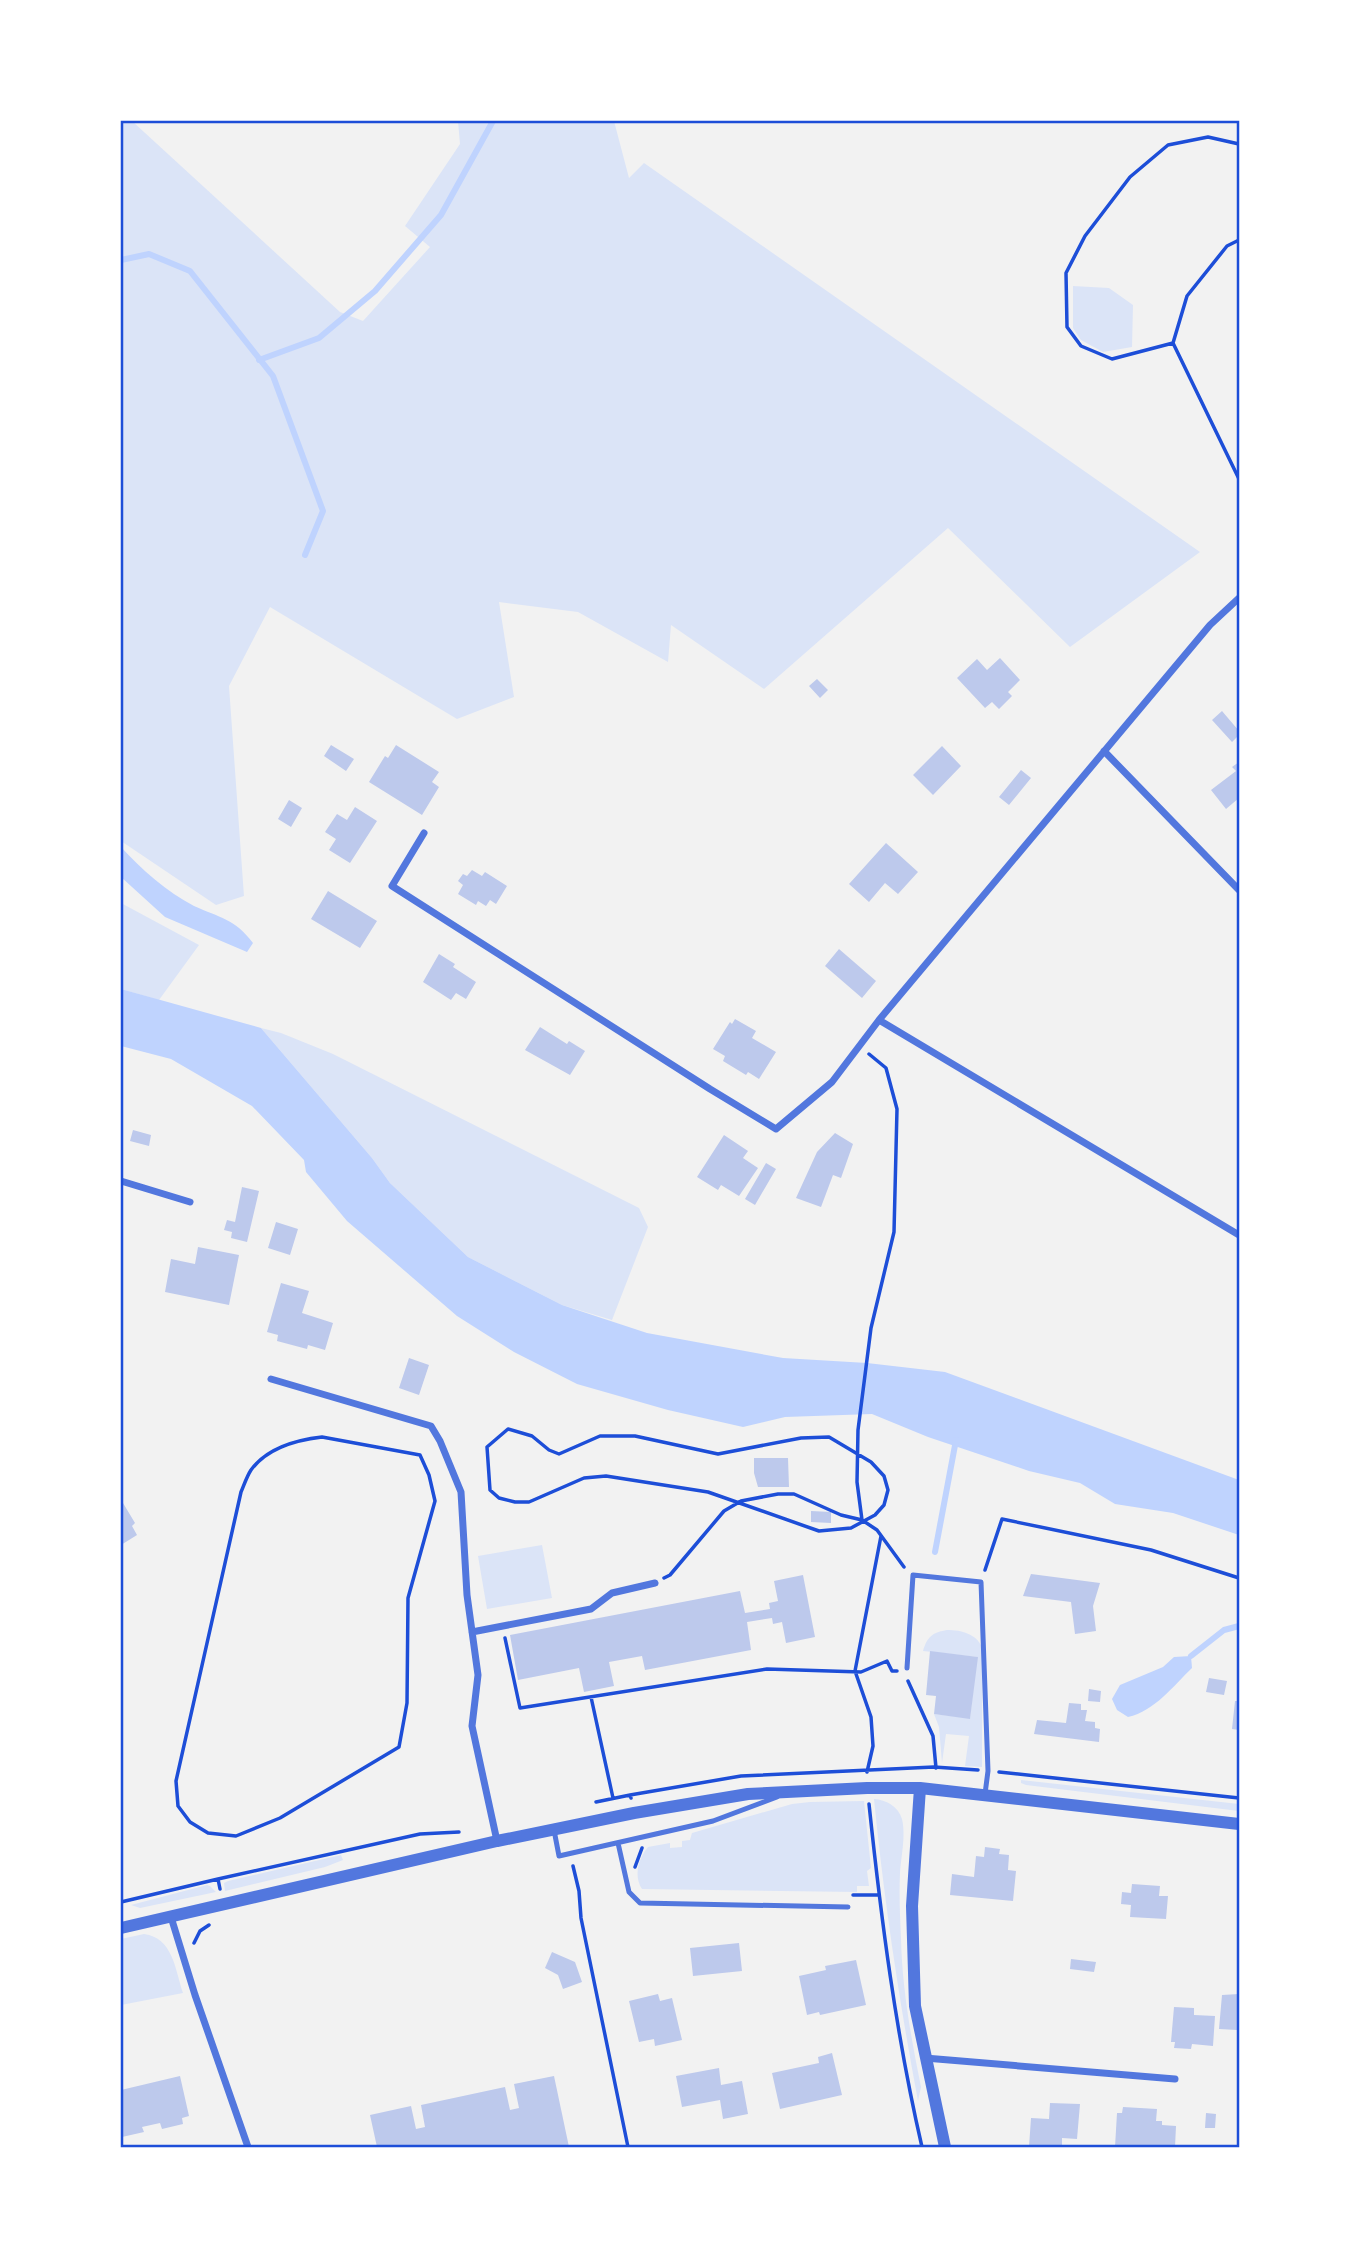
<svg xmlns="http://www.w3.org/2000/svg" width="1360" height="2268" font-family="'Zilla Slab',serif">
  <rect width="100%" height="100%" fill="#f2f2f2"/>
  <path fill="#dbe4f7" d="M 121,121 L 132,121 L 340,312 L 363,321 L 430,247 L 405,226 L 460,144 L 458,121 L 614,121 L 629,178 L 644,163 L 1200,552 L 1070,647 L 948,528 L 764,689 L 671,625 L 668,662 L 578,612 L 499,602 L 514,697 L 457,719 L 270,607 L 229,686 L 244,896 L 216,905 L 121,841 Z
    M 1073,286 L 1109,288 L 1133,305 L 1132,347 L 1103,352 L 1081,340 L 1073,328 Z
    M 121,903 L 199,945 L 159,1000 L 121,989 Z
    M 261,1028 L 281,1033 L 333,1054 L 639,1208 L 648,1227 L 612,1320 L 562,1305 L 468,1257 L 390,1183 L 372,1158 Z
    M 542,1545 L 552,1598 L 487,1609 L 478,1556 Z
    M 947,1630 C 962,1630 976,1634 982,1647 L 982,1767 L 965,1766 L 969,1736 L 946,1734 L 942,1763 L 939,1727 L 934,1714 L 970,1718 L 977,1657 L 923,1651 C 927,1637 933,1632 947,1630 Z
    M 1021,1780 L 1239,1804 L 1239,1811 L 1026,1785 L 1021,1783 Z
    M 874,1799 C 886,1800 898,1806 902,1819 C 906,1836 901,1856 900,1873 C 899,1895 900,1916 901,1938 C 902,1988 911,2038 921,2087 L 918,2101 C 899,2000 884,1900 874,1799 Z
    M 864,1801 L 871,1868 L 867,1871 L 869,1886 L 857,1886 L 857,1892 L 642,1889 C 633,1875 639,1858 648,1847 L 670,1843 L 670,1848 L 682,1847 L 682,1841 L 690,1840 L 692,1833 L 792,1804 L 810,1802 Z
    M 341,1855 L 343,1860 L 325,1867 L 225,1891 L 224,1883 L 228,1881 Z
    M 207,1885 L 210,1886 L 216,1892 L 140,1908 L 131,1905 Z
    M 144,1934 C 173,1938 175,1969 183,1993 L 121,2005 L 121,1939 Z"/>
  <path fill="#bfd3fe" d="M 121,847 C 141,869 167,892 194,906 C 220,918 234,918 253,943 L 247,952 L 165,917 L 121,877 Z
    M 121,989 L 261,1028 L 372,1158 L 390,1183 L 468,1257 L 562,1305 L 647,1333 L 783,1358 L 867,1363 L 945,1372 L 1239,1480 L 1239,1535 L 1173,1513 L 1115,1504 L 1080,1483 L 1029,1471 L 928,1437 L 872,1414 L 785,1417 L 743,1427 L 668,1410 L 577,1384 L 514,1352 L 457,1316 L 347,1221 L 306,1172 L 304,1160 L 252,1106 L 171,1059 L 121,1046 Z
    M 1191,1656 L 1192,1668 C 1173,1686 1155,1711 1128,1717 L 1117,1710 L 1112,1699 L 1120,1685 L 1163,1667 L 1174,1657 Z"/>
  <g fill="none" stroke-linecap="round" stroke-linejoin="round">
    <path stroke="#bfd3fe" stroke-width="6" d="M 121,260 L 149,254 L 190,271 L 273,376 L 323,511 L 305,555
      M 259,360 L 319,338 L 375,291 L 441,215 L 493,121
      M 935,1552 L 956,1440
      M 1191,1656 L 1224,1630 L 1239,1626"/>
  </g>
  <path fill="#bdc9ec" d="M 1000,658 L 1020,680 L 1008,692 L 1012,696 L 999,709 L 992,702 L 985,708 L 957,678 L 977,659 L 987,670 Z
    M 817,679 L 828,690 L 820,698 L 809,686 Z
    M 1222,711 L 1239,731 L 1239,735 L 1232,742 L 1212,720 Z
    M 331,745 L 354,759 L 346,771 L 324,756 Z
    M 396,745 L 439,772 L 432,782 L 439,787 L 422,815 L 369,782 L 385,756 L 388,758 Z
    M 942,746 L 961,766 L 933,795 L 913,775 Z
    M 1239,762 L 1239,798 L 1226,809 L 1211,790 L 1236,771 L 1232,767 Z
    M 1021,770 L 1031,778 L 1009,805 L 999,797 Z
    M 289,800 L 302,808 L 291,827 L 278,819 Z
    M 355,807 L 377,821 L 350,863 L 329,850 L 336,839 L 325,832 L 337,814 L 347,820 Z
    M 886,843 L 918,872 L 898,894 L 885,883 L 869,902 L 849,884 Z
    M 472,870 L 482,876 L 485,872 L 507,886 L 496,904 L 490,900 L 486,906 L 478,901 L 476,905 L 458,894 L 463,885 L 458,881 L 463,874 L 467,876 Z
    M 328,891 L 377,921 L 360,948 L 311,919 Z
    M 839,949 L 876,981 L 862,998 L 825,966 Z
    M 439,954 L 455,964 L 453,967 L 476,982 L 466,999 L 456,993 L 451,1000 L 423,982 Z
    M 735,1019 L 756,1031 L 752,1038 L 776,1052 L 759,1079 L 748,1072 L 746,1075 L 723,1061 L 725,1056 L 713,1049 L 730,1022 L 732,1024 Z
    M 540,1027 L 567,1044 L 569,1041 L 585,1051 L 570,1075 L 525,1050 Z
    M 133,1130 L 151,1135 L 149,1146 L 130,1141 Z
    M 835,1133 L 853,1144 L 841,1178 L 833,1175 L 821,1207 L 796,1198 L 817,1152 Z
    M 724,1135 L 748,1151 L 743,1158 L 758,1168 L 739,1196 L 721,1185 L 718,1190 L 697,1177 Z
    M 766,1163 L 776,1169 L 755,1205 L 745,1199 Z
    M 242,1187 L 259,1191 L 247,1242 L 231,1238 L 232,1232 L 224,1230 L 227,1220 L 235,1222 Z
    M 276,1222 L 298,1229 L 290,1255 L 268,1248 Z
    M 198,1247 L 239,1255 L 229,1305 L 165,1292 L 171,1259 L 195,1264 Z
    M 281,1283 L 309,1291 L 302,1313 L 333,1323 L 325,1350 L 308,1345 L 307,1349 L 277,1341 L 278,1335 L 267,1332 Z
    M 409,1358 L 429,1365 L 419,1395 L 399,1388 Z
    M 754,1458 L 788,1458 L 789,1487 L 758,1487 L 754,1473 Z
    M 123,1503 L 135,1523 L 132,1526 L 137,1535 L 121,1545 L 121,1505 Z
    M 811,1511 L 831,1512 L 831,1523 L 811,1522 Z
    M 1031,1574 L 1100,1583 L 1093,1606 L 1096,1631 L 1075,1634 L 1071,1602 L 1023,1596 Z
    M 803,1575 L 815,1637 L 786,1643 L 782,1622 L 773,1624 L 772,1618 L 747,1622 L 751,1650 L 645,1670 L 642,1656 L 609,1662 L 614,1686 L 584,1692 L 579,1668 L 518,1680 L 510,1635 L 740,1591 L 745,1613 L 770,1609 L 769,1603 L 778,1601 L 774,1581 Z
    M 930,1651 L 978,1657 L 970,1719 L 934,1714 L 936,1696 L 926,1695 Z
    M 1209,1678 L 1227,1681 L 1224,1695 L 1206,1692 Z
    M 1089,1689 L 1101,1691 L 1100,1702 L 1088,1701 Z
    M 1235,1701 L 1239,1701 L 1239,1730 L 1232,1729 Z
    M 1069,1703 L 1081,1704 L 1081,1710 L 1087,1710 L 1085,1721 L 1095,1722 L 1095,1728 L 1100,1729 L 1099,1742 L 1034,1734 L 1037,1720 L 1066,1723 Z
    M 985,1847 L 1000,1849 L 999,1854 L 1009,1855 L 1008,1870 L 1016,1871 L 1013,1901 L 950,1895 L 952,1874 L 974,1877 L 976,1856 L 984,1857 Z
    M 1132,1884 L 1160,1886 L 1159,1896 L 1168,1896 L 1166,1919 L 1130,1917 L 1131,1905 L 1121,1904 L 1122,1892 L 1131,1893 Z
    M 739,1943 L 742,1971 L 693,1976 L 690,1948 Z
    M 552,1952 L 575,1962 L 582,1982 L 563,1989 L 558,1975 L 545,1968 Z
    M 1071,1959 L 1096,1962 L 1094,1972 L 1070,1969 Z
    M 856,1960 L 866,2005 L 820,2015 L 819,2012 L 807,2015 L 799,1976 L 826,1970 L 825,1966 Z
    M 658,1994 L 660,2001 L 672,1998 L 682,2040 L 655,2046 L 654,2039 L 639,2042 L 629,2001 Z
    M 1239,1994 L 1237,2030 L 1219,2029 L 1222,1995 Z
    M 1174,2007 L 1194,2008 L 1194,2015 L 1215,2016 L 1213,2046 L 1192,2044 L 1191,2049 L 1174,2048 L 1175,2042 L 1171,2042 Z
    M 832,2053 L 842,2095 L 780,2109 L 772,2073 L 819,2063 L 818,2057 Z
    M 719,2068 L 721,2085 L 742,2081 L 748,2114 L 723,2119 L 720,2100 L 682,2107 L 676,2076 Z
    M 180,2076 L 189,2116 L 182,2118 L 183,2124 L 162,2129 L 160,2123 L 142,2127 L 144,2132 L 122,2137 L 121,2090 Z
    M 554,2076 L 569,2147 L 377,2147 L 370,2115 L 411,2106 L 416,2129 L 425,2127 L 421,2105 L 505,2087 L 510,2110 L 519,2108 L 514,2084 Z
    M 1050,2103 L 1080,2104 L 1077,2139 L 1062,2138 L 1062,2147 L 1029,2147 L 1031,2118 L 1049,2119 Z
    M 1123,2107 L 1157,2109 L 1156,2121 L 1162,2121 L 1162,2125 L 1176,2126 L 1175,2147 L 1115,2147 L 1117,2113 L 1122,2113 Z
    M 1206,2113 L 1216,2114 L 1215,2128 L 1205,2128 Z"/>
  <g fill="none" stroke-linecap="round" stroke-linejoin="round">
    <path stroke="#1d4ed8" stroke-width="3.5" d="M 1239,144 L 1208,137 L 1168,145 L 1130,177 L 1085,236 L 1066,273 L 1067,327 L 1081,346 L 1112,359 L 1173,343 L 1239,479
      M 1173,343 L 1187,296 L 1227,246 L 1239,240
      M 508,1429 L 532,1436 L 549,1450 L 559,1454 L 600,1436 L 635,1436 L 718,1454 L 801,1438 L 829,1437 L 871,1462 L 884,1476 L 888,1490 L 884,1505 L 875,1515 L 851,1528 L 819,1531 L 708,1492 L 606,1476 L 584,1478 L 529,1502 L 515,1502 L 499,1498 L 490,1490 L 487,1447 Z
      M 322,1437 L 420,1455 L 429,1475 L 435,1501 L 408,1598 L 407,1703 L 399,1747 L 280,1818 L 236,1836 L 208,1833 L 190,1822 L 178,1806 L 176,1781 L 241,1492 C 244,1485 247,1476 251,1470 C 267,1448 296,1440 322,1437 Z
      M 862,1520 L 857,1482 L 858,1430 L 871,1328 L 894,1232 L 897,1109 L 886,1068 L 869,1054
      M 985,1570 L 1002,1519 L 1151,1550 L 1239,1578
      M 664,1578 L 670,1575 L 724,1511 L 741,1501 L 778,1494 L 794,1494 L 841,1515 L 862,1520 L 877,1530 L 904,1567
      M 505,1638 L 520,1708 L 767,1669 L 861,1672 L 887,1661 L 892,1671 L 897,1671
      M 908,1681 L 933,1736 L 936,1768
      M 591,1697 L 613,1798
      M 867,1772 L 873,1746 L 871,1717 L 855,1671 L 881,1536
      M 999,1772 L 1239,1798
      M 631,1798 L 630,1795 L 741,1776 L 934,1767 L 978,1770
      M 596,1802 L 630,1795
      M 869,1804 C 881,1918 896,2035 922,2147
      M 573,1866 L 579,1891 L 581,1918 L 628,2147
      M 635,1867 L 642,1848
      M 218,1879 L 420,1834 L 459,1832
      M 853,1895 L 879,1895
      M 121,1902 L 218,1879 L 220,1889
      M 194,1943 L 200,1931 L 209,1925"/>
    <path stroke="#5277de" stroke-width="5" d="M 907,1668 L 913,1575 L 981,1582 L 988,1771 L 985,1794
      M 554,1830 L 559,1856 L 713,1821 L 777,1797
      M 618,1843 L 629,1892 L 640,1903 L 848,1907"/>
    <path stroke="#5277de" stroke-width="7" d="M 1104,751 L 1239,890
      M 424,833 L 392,886 L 710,1089 L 776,1129 L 832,1082 L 879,1020 L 1210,625 L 1239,598
      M 879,1020 L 1239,1235
      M 121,1181 L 190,1202
      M 271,1379 L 431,1426 L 440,1441 L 461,1492 L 467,1595 L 478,1675 L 472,1726 L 497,1841
      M 472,1632 L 591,1609 L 612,1593 L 655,1583
      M 171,1917 L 195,1995 L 248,2147
      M 925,2058 L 1175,2079"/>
    <path stroke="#5277de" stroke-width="12" d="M 920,1788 L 912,1906 L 915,2006 L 945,2147
      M 121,1928 L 497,1841 L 634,1813 L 748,1794 L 867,1788 L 920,1788 L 1239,1824"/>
  </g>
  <rect width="1360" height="2268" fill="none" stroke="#ffffff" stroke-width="245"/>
  <rect x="122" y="122" width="1116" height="2024" fill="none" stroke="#1d4ed8" stroke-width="2.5"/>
</svg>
